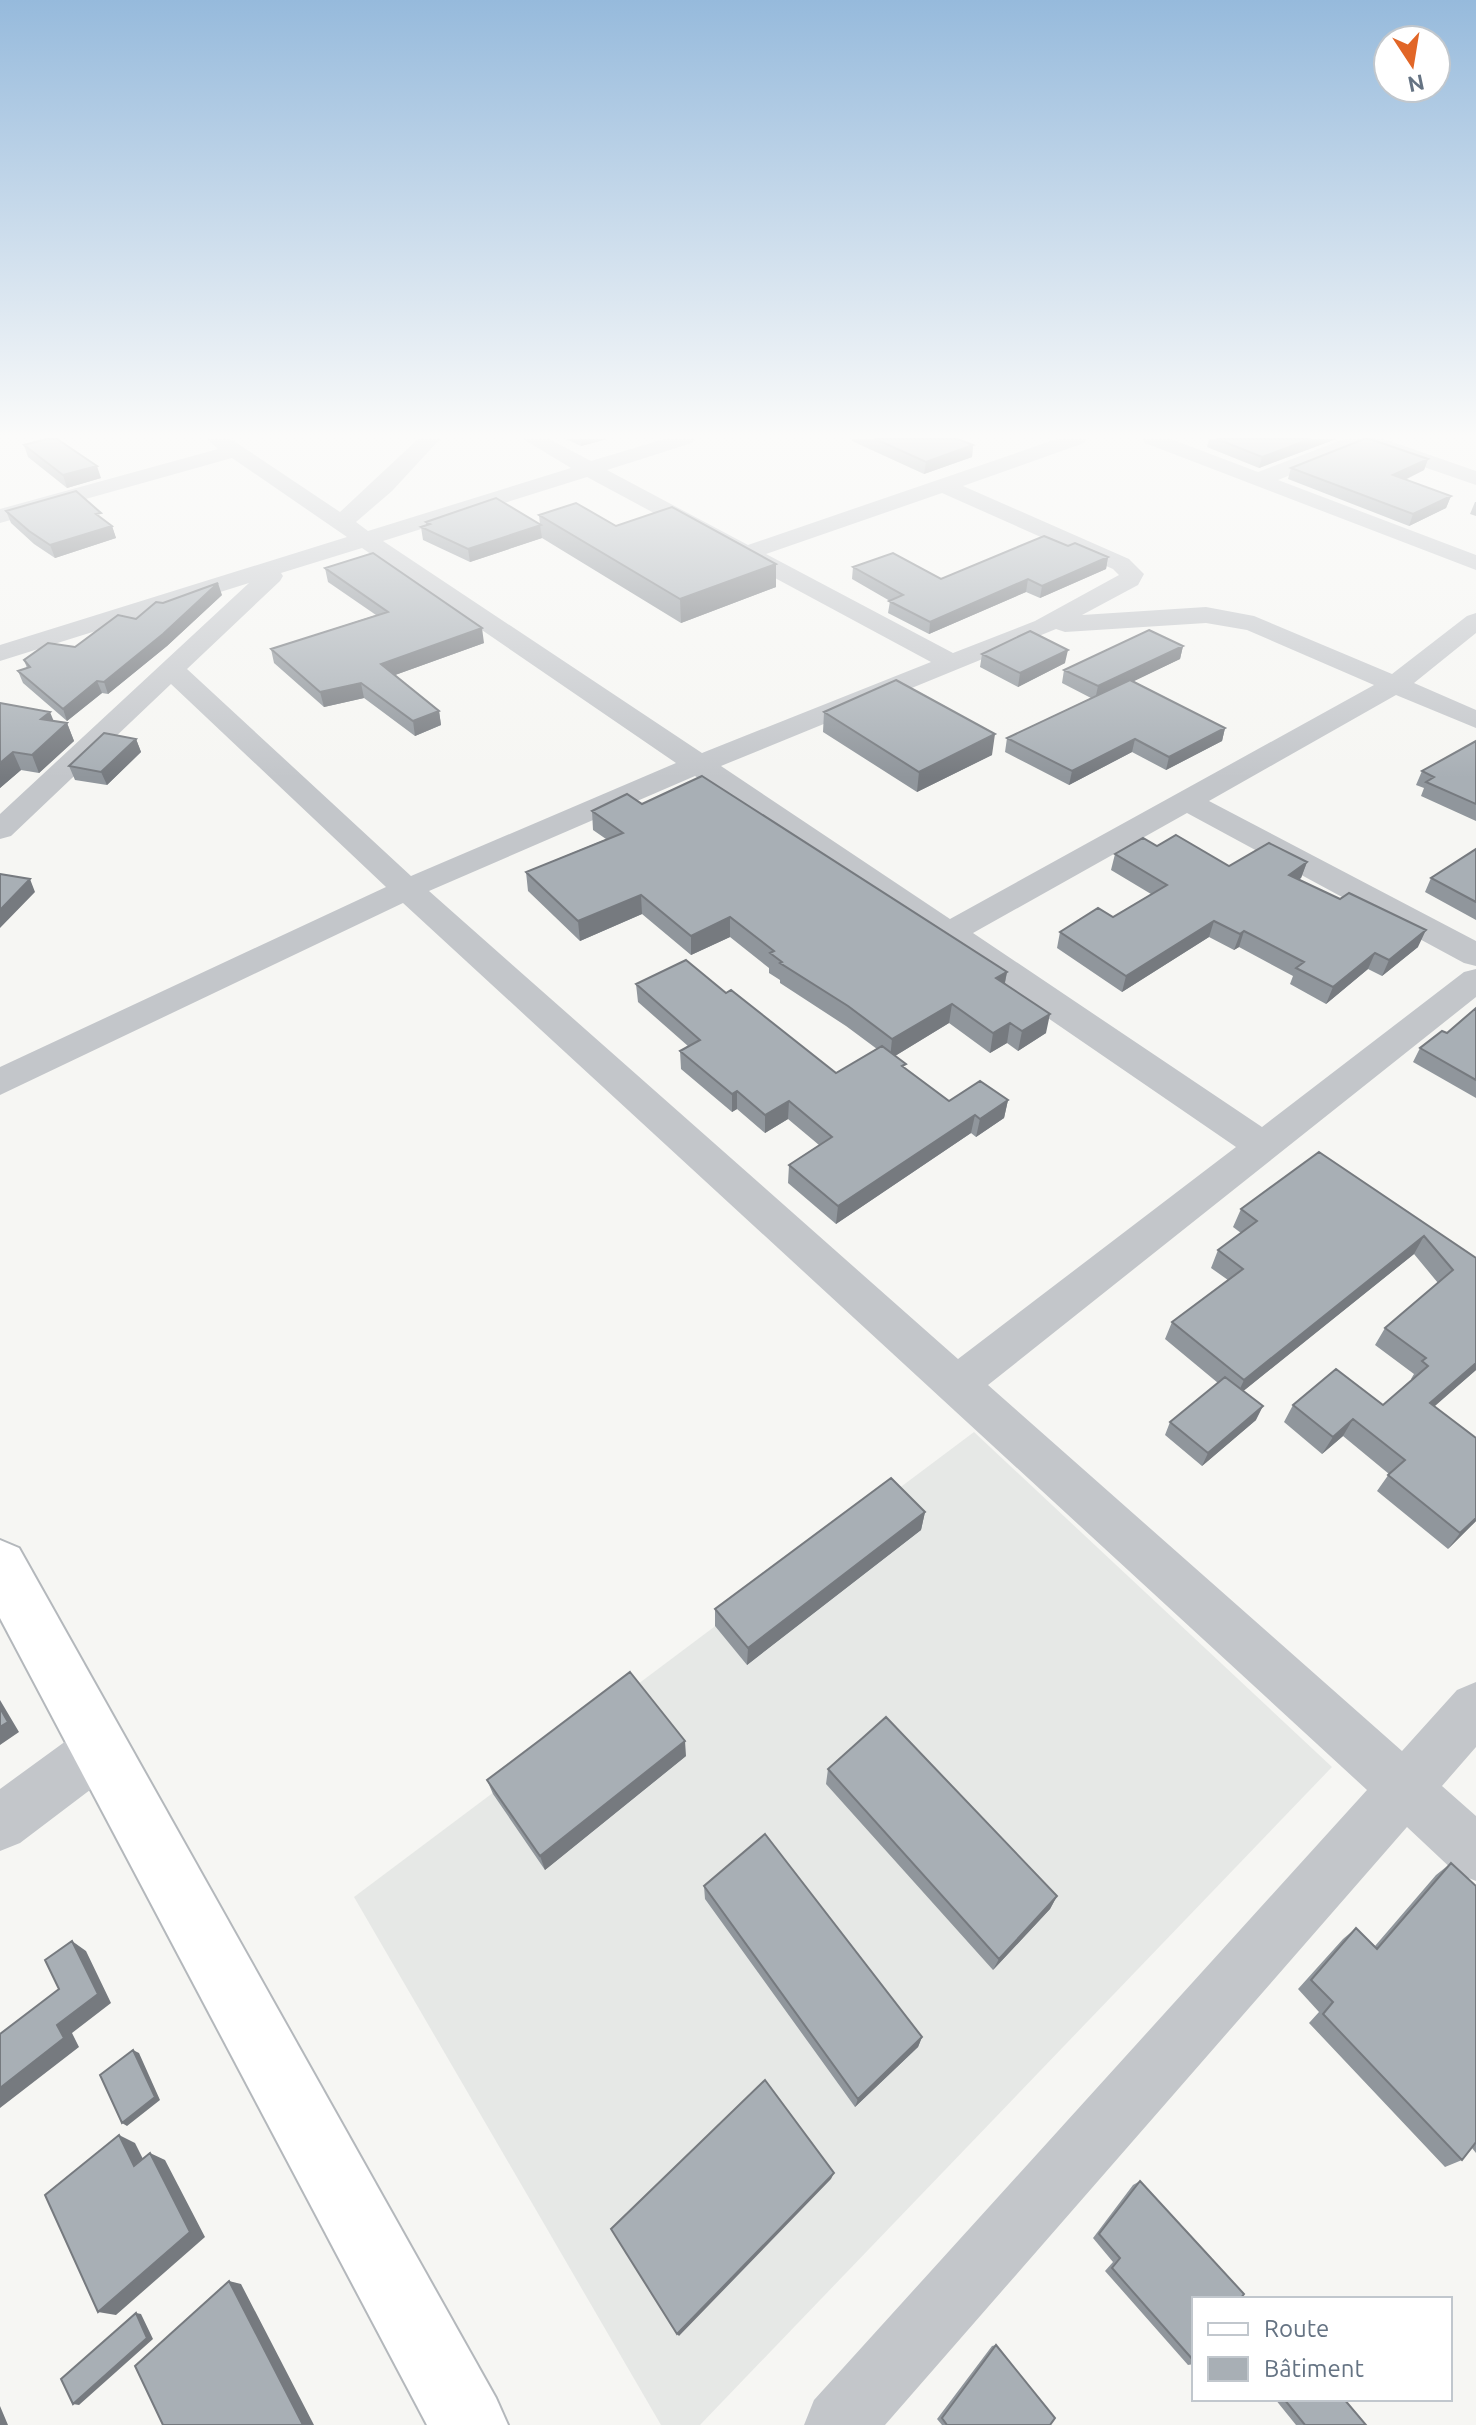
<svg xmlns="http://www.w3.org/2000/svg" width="1476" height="2425" font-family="Ubuntu,sans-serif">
  <rect width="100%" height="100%" fill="#f6f6f3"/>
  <path fill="#e6e8e6" d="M 974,1432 L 1332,1767 L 700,2425 L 661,2425 L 354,1897 Z"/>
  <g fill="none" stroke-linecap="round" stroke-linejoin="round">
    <g stroke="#b4b8bc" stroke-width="4">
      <path id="major" d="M 0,1540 L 19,1548 L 496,2398 L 508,2425 L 427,2425 L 0,1618 Z"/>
    </g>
    <path fill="#c3c6ca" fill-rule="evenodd" d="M 207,439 L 231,439 L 340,512 L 418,439 L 440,439 L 392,491 L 356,522 L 368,531 L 571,468 L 523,439 L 549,439 L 591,461 L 664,439 L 695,439 L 692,443 L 607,470 L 748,545 L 1057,439 L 1087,439 L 1084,443 L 963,486 L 1129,559 L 1144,574 L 1138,585 L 1082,615 L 1206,607 L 1254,616 L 1392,674 L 1467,616 L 1476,613 L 1476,633 L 1414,683 L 1476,710 L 1476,728 L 1396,695 L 1209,801 L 1476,941 L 1476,966 L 1464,963 L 1187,813 L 973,933 L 1262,1127 L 1464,972 L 1476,969 L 1476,997 L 988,1385 L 1402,1751 L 1457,1690 L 1476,1682 L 1476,1747 L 1442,1786 L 1476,1816 L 1476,1881 L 1456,1873 L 1407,1827 L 885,2425 L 804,2425 L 814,2400 L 1367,1790 L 403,903 L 0,1095 L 0,1067 L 386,887 L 171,684 L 11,836 L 0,839 L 0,814 L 249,583 L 0,661 L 0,645 L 347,537 L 232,458 L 0,523 L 0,509 L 218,449 ZM 587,477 L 931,662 L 702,753 L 383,541 ZM 942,493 L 1113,569 L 1119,575 L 1035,621 L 953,653 L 766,554 ZM 362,548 L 676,763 L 411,876 L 187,669 L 280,581 L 283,576 L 281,573 ZM 1206,623 L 1247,630 L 1374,685 L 950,919 L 721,766 L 1056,629 L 1065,632 ZM 695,776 L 1236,1147 L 958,1359 L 429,891 Z
      M 1142,439 L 1171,439 L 1258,472 L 1344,439 L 1384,439 L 1476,471 L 1476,485 L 1363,446 L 1278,480 L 1476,555 L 1476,570 L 1145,443 Z
      M 100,1722 L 119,1730 L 127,1749 L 119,1768 L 20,1843 L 0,1851 L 0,1789 L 81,1730 Z"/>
    <use href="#major" fill="#fff" fill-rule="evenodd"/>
  </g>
  <path fill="#90969c" d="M 566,439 L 607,439 L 581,446 Z
    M 852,439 L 958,439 L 973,445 L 972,457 L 924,474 L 852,441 Z
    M 1209,439 L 1336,439 L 1259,468 L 1207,447 Z
    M 24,445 L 101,478 L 67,488 L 28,457 Z
    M 1428,459 L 1424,470 L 1405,480 L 1451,496 L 1446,508 L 1409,526 L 1288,479 L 1291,468 Z
    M 1475,502 L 1476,502 L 1476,516 L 1470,514 Z
    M 6,511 L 104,520 L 112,526 L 116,538 L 55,558 L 34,544 L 11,523 Z
    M 539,515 L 616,526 L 776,564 L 776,587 L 681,623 L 542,538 L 470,562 L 423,540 L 421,527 L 426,525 L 426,522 L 540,525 Z
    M 1068,546 L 1108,557 L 1106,569 L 1040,598 L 1026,592 L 929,634 L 888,613 L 890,601 L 852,579 L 853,567 L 941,579 Z
    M 325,568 L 484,643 L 395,675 L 439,711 L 441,725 L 415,736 L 364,698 L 324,707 L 274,663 L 271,649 L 376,615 L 328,582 Z
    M 222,595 L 167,646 L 108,694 L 102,693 L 67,721 L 23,683 L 18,671 L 27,668 L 24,660 L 75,647 L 136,619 L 163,603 Z
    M 1183,646 L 1180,659 L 1133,681 L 1225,728 L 1222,741 L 1166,770 L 1132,752 L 1069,785 L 1005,752 L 1007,738 L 1091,698 L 1062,683 L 1064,670 Z
    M 982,654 L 1065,663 L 1018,687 L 980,667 Z
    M 0,703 L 54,721 L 67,723 L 74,741 L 39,773 L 21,770 L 0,788 Z
    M 824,712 L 992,755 L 917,792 L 823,732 Z
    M 136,739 L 141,752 L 107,785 L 75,780 L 69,766 Z
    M 1476,741 L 1476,821 L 1421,796 L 1424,788 L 1416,785 L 1422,771 Z
    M 642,804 L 1007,972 L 1005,983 L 1046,1033 L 1018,1051 L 1007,1043 L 990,1053 L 949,1023 L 895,1056 L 906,1069 L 949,1101 L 1008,1100 L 1004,1118 L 976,1137 L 971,1133 L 836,1224 L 788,1183 L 789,1165 L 819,1145 L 788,1119 L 765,1133 L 737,1109 L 732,1112 L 681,1069 L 680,1051 L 688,1046 L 638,1002 L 636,984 L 726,993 L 836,1073 L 877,1049 L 846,1026 L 780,983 L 780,980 L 769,973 L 769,968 L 730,937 L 691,955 L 642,914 L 580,941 L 528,891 L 526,872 L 606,839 L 593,830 L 592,811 Z
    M 1157,846 L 1229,866 L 1307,862 L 1301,878 L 1299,879 L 1418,947 L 1382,976 L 1368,969 L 1326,1004 L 1290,984 L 1293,976 L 1239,947 L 1234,950 L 1209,937 L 1122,992 L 1057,948 L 1060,932 L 1113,917 L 1151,894 L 1111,870 L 1115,854 Z
    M 1476,849 L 1476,920 L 1425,892 L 1431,878 Z
    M 1476,1008 L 1476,1098 L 1413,1062 L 1420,1048 L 1447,1033 Z
    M 1319,1152 L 1476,1258 L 1476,1370 L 1434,1406 L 1476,1438 L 1476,1521 L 1448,1549 L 1377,1491 L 1389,1474 L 1343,1436 L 1322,1454 L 1284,1422 L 1293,1405 L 1383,1405 L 1412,1379 L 1411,1379 L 1414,1374 L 1375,1345 L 1385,1328 L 1438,1283 L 1414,1254 L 1243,1391 L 1256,1420 L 1202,1466 L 1165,1435 L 1170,1422 L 1218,1383 L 1165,1339 L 1172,1322 L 1228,1280 L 1211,1268 L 1218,1250 L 1241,1233 L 1233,1227 L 1241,1209 Z
    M 925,1512 L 921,1530 L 747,1665 L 715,1626 L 715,1609 Z
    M 686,1756 L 545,1870 L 493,1794 L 487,1780 Z
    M 828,1769 L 1057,1896 L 1050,1909 L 993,1970 L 826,1784 Z
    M 1451,1863 L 1476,1886 L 1476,2153 L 1472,2148 L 1462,2160 L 1445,2167 L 1309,2023 L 1319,2012 L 1298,1989 L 1343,1939 L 1356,1928 L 1375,1946 L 1436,1875 Z
    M 704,1886 L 922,2037 L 918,2047 L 855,2107 L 705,1899 Z
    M 1140,2181 L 1194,2299 L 1194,2364 L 1188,2365 L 1105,2271 L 1113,2262 L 1093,2238 L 1133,2185 Z
    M 996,2345 L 1050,2425 L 942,2425 L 937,2419 L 992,2346 Z
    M 1275,2399 L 1344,2399 L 1366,2425 L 1296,2425 Z"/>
  <path fill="#767a7f" d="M 581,439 L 607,439 L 581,446 Z
    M 1310,439 L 1336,439 L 1259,468 L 1262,457 Z
    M 973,445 L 972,457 L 924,474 L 926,462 Z
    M 1428,459 L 1424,470 L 1389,487 L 1393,475 Z
    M 97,466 L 101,478 L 67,488 L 63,475 Z
    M 1451,496 L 1446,508 L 1409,526 L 1413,514 Z
    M 540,525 L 542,538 L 470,562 L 468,549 Z
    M 112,526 L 116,538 L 55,558 L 50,545 Z
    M 1108,557 L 1106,569 L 1040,598 L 1042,586 Z
    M 776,564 L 776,587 L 681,623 L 680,599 Z
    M 1028,579 L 1026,592 L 929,634 L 930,622 Z
    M 218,583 L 222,595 L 167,646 L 108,694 L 104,682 Z
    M 482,628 L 484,643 L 384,679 L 381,664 Z
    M 1183,646 L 1180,659 L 1095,700 L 1098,686 Z
    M 1068,650 L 1065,663 L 1018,687 L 1020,673 Z
    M 97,681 L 102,693 L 67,721 L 63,709 Z
    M 361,683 L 364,698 L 324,707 L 320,692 Z
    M 439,711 L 441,725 L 415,736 L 413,721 Z
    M 50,712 L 57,729 L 41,719 Z
    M 67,723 L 74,741 L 39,773 L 32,755 Z
    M 1225,728 L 1222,741 L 1166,770 L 1169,757 Z
    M 995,734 L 992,755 L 917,792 L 919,772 Z
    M 136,739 L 141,752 L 107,785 L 101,772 Z
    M 1135,739 L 1132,752 L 1069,785 L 1072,771 Z
    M 13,752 L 21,770 L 0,788 L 0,763 Z
    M 1307,862 L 1301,878 L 1284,891 L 1289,875 Z
    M 30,879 L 35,892 L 0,928 L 0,910 Z
    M 641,895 L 642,914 L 580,941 L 578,921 Z
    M 730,917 L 730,937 L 691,955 L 691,936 Z
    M 1214,921 L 1209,937 L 1122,992 L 1126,976 Z
    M 1426,930 L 1418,947 L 1382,976 L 1389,960 Z
    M 1244,931 L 1239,947 L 1234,950 L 1240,934 Z
    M 1375,953 L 1368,969 L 1326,1004 L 1333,987 Z
    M 1007,972 L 1003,991 L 996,978 Z
    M 952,1004 L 949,1023 L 890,1059 L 892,1039 Z
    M 1050,1014 L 1046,1033 L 1018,1051 L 1022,1031 Z
    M 1010,1023 L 1007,1043 L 990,1053 L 993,1033 Z
    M 737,1091 L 737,1109 L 732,1112 L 732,1094 Z
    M 1008,1100 L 1004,1118 L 976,1137 L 980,1119 Z
    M 789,1101 L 788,1119 L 765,1133 L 765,1115 Z
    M 975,1115 L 971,1133 L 836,1224 L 838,1206 Z
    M 1424,1236 L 1414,1254 L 1236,1397 L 1244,1380 Z
    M 1476,1363 L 1476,1370 L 1419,1420 L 1430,1403 Z
    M 1263,1406 L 1256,1420 L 1202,1466 L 1208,1453 Z
    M 1353,1419 L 1343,1436 L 1322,1454 L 1333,1437 Z
    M 925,1512 L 921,1530 L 747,1665 L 748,1648 Z
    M 1476,1518 L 1476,1521 L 1448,1549 L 1460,1533 Z
    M 0,1700 L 19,1732 L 0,1745 Z
    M 685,1741 L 686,1756 L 545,1870 L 540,1856 Z
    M 1057,1896 L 1050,1909 L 993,1970 L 999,1959 Z
    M 72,1941 L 86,1951 L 111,2003 L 72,2033 L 79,2047 L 0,2108 L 0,2088 L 57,2025 Z
    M 922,2037 L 918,2047 L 855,2107 L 858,2099 Z
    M 133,2050 L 139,2053 L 160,2100 L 127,2126 L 122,2123 Z
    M 119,2135 L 135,2143 L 150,2173 L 134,2166 Z
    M 150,2153 L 165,2160 L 205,2237 L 116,2315 L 98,2312 Z
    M 834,2173 L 831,2179 L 679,2336 L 677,2334 Z
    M 229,2281 L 241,2284 L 314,2425 L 303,2425 Z
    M 136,2313 L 141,2314 L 153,2339 L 79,2405 L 73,2404 Z
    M 0,2406 L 8,2425 L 0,2425 Z"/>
  <path fill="#a8afb5" stroke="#767a7f" stroke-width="2" d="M 46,439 L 57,439 L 97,466 L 63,475 L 24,445 Z
    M 875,439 L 958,439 L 973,445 L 926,462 Z
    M 1217,439 L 1310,439 L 1262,457 Z
    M 1364,439 L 1370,439 L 1428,459 L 1393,475 L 1451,496 L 1413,514 L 1291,468 Z
    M 76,491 L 101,513 L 96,514 L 112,526 L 50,545 L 29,531 L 6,511 Z
    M 496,498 L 541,525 L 468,549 L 421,527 L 430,524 L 426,522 Z
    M 576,503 L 616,526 L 672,507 L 776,564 L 680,599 L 539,515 Z
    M 1044,536 L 1068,546 L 1075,543 L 1108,557 L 1042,586 L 1028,579 L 930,622 L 889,601 L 903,595 L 853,567 L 893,553 L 941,579 Z
    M 373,553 L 482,628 L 381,664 L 439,711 L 413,721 L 361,683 L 320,692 L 271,649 L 388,612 L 325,568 Z
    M 218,583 L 163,634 L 104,682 L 97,681 L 63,709 L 18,671 L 30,667 L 24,660 L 48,643 L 75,647 L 118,615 L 136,619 L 156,602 L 163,603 Z
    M 1149,630 L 1183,646 L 1098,686 L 1064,670 Z
    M 1030,631 L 1068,650 L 1020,673 L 982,654 Z
    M 896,680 L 995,734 L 919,772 L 824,712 Z
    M 1130,680 L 1225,728 L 1169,757 L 1135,739 L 1072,771 L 1007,738 Z
    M 0,703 L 50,712 L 41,719 L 67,723 L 32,755 L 13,752 L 0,763 Z
    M 104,733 L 136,739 L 101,772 L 69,766 Z
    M 1476,741 L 1476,804 L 1426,782 L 1434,777 L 1422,771 Z
    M 702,776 L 1007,972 L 996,978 L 1050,1014 L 1022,1031 L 1010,1023 L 993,1033 L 952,1004 L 892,1039 L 848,1006 L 780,963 L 782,962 L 770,953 L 774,951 L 730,917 L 691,936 L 641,895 L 578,921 L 526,872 L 623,833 L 592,811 L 627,794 L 642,804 Z
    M 1176,835 L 1229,866 L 1269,843 L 1307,862 L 1289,875 L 1340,899 L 1349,893 L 1426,930 L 1389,960 L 1375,953 L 1333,987 L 1296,968 L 1304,962 L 1244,931 L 1240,934 L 1214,921 L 1126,976 L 1060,932 L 1098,908 L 1113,917 L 1167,885 L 1115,854 L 1143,838 L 1157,846 Z
    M 1476,849 L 1476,902 L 1431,878 Z
    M 0,874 L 30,879 L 0,910 Z
    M 686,960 L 726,993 L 731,990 L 836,1073 L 882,1046 L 906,1064 L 902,1066 L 949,1101 L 980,1081 L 1008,1100 L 980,1119 L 975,1115 L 838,1206 L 789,1165 L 832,1137 L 789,1101 L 765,1115 L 737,1091 L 732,1094 L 680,1051 L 700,1040 L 636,984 Z
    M 1476,1008 L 1476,1080 L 1420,1048 L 1442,1031 L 1447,1033 Z
    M 1319,1152 L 1476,1258 L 1476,1363 L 1430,1403 L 1476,1438 L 1476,1518 L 1460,1533 L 1388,1475 L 1405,1460 L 1353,1419 L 1333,1437 L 1293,1405 L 1336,1369 L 1383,1405 L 1428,1366 L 1422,1361 L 1426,1358 L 1385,1328 L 1453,1270 L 1424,1236 L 1244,1380 L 1172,1322 L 1243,1269 L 1218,1250 L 1257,1221 L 1241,1209 Z
    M 1225,1377 L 1263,1406 L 1208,1453 L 1170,1422 Z
    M 891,1478 L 925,1512 L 748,1648 L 715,1609 Z
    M 630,1672 L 685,1741 L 540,1856 L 487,1780 Z
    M 0,1708 L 8,1722 L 0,1727 Z
    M 886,1717 L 1057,1896 L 999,1959 L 828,1769 Z
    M 765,1834 L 922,2037 L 858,2099 L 704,1886 Z
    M 1451,1863 L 1476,1886 L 1476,2142 L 1462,2160 L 1323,2014 L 1333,2002 L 1311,1980 L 1356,1928 L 1377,1949 Z
    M 72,1941 L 98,1994 L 57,2025 L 64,2038 L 0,2088 L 0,2034 L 59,1989 L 45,1960 Z
    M 133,2050 L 155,2097 L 122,2123 L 100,2075 Z
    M 765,2080 L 834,2173 L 677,2334 L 611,2229 Z
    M 119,2135 L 134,2166 L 150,2153 L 190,2232 L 98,2312 L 45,2195 Z
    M 1140,2181 L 1244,2294 L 1240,2299 L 1194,2299 L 1194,2361 L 1112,2268 L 1120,2258 L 1099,2234 Z
    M 229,2281 L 303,2425 L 163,2425 L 135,2366 Z
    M 136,2313 L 147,2338 L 73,2404 L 61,2379 Z
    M 996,2345 L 1055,2418 L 1050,2425 L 947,2425 L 942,2418 Z
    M 1284,2399 L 1344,2399 L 1366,2425 L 1305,2425 Z"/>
  <linearGradient id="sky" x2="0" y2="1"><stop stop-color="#96badc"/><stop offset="0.56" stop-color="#fbfbfa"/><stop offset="1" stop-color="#fbfbfa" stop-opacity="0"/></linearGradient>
  <rect width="1476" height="778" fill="url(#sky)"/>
  <rect x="1192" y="2297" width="260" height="104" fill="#ffffff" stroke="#c1c7cd" stroke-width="2"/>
  <rect x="1208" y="2323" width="40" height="12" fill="#ffffff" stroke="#c1c7cd" stroke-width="2"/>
  <text x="1264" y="2337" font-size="24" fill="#657383">Route</text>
  <rect x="1208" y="2357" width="40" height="24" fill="#a8afb5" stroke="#c1c7cd" stroke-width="2"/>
  <text x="1264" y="2377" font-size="24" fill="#657383">Bâtiment</text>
  <g transform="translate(1412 64) rotate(168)"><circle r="38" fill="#ffffff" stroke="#c1c7cd" stroke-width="2"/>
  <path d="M0-6L14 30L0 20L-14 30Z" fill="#e16627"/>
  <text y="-12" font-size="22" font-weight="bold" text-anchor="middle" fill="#657383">N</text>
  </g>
</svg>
